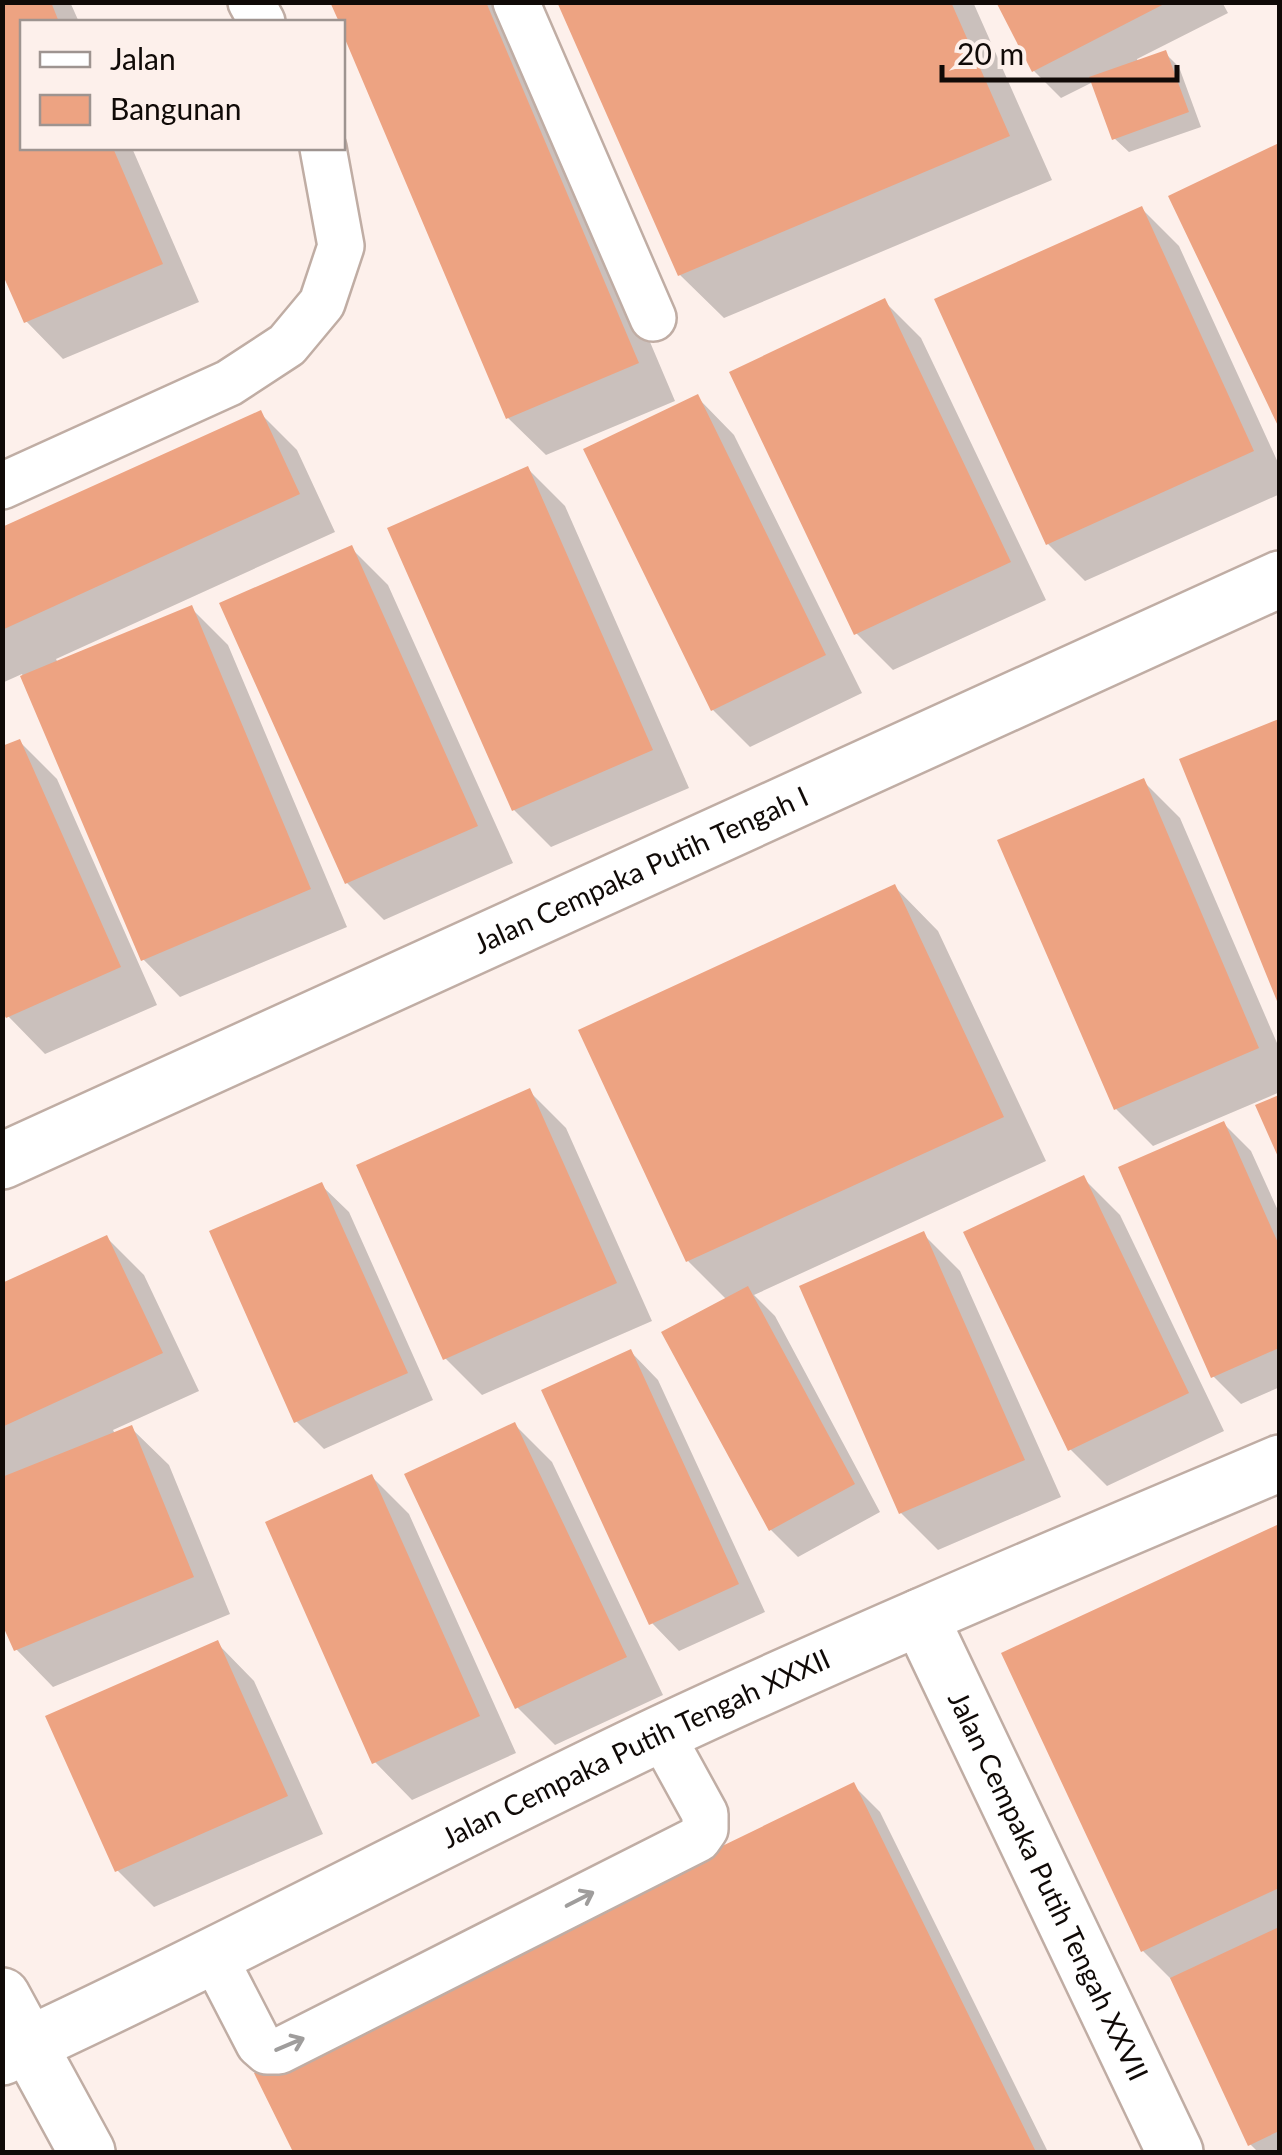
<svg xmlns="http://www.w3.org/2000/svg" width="1282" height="2155" font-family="Lato,sans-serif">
  <rect width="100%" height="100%" fill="#fdf0eb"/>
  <path fill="#0003" d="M 2,2 L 70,2 L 79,22 L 22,22 L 22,148 L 132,148 L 199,302 L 63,359 L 26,321 Z
    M 333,2 L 506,2 L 675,401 L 546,455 L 508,418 Z
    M 560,2 L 973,2 L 1052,180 L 724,318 L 680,275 Z
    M 999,2 L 1222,2 L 1228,13 L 1137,59 L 1138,62 L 1165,53 L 1179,67 L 1201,127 L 1129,152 L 1114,138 L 1093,82 L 1061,98 L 1034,71 Z
    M 1280,145 L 1280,422 L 1172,197 Z
    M 1142,209 L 1179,246 L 1280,467 L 1280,494 L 1085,581 L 1048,544 Z
    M 884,301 L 921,338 L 1046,600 L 893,670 L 856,633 Z
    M 697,397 L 734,435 L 862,693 L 750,747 L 713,710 Z
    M 260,413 L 297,450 L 335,532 L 56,659 L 58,663 L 191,608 L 228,645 L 347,927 L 180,997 L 143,959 L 22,674 L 2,683 L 2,530 Z
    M 528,469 L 565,506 L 689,788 L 551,847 L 514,810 Z
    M 351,548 L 388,585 L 513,863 L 384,920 L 347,883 Z
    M 1280,721 L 1280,999 L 1182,761 Z
    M 20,742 L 57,779 L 157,1005 L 45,1054 L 8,1016 Z
    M 1143,781 L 1180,818 L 1280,1050 L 1280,1092 L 1153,1146 L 1116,1109 Z
    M 895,887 L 938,931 L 1046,1161 L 754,1295 L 775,1316 L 880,1512 L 798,1557 L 771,1530 L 727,1300 L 688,1261 Z
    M 529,1091 L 566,1128 L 652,1321 L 482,1395 L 445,1358 Z
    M 1224,1124 L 1251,1151 L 1280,1215 L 1280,1387 L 1241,1404 L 1213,1376 Z
    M 1083,1178 L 1120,1215 L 1224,1431 L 1107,1486 L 1070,1449 Z
    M 321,1185 L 349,1212 L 433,1400 L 324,1449 L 297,1422 Z
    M 923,1234 L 960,1271 L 1061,1497 L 938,1550 L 901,1513 Z
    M 107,1238 L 144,1275 L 199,1391 L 113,1430 L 115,1434 L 131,1428 L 169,1465 L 230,1614 L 53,1687 L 16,1649 L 2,1617 L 2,1285 Z
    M 631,1352 L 658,1380 L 765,1612 L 679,1651 L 652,1623 Z
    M 515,1425 L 552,1462 L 663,1695 L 555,1745 L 518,1708 Z
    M 372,1477 L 409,1514 L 516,1753 L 412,1800 L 375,1762 Z
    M 1280,1527 L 1280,2152 L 1258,2152 L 1250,2144 L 1174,1982 L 1143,1951 L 1004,1654 Z
    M 217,1643 L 254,1681 L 323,1834 L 154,1907 L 117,1870 Z
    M 853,1785 L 880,1812 L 1048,2152 L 296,2152 L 257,2074 Z"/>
  <path fill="#eda382" d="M 2,2 L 51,2 L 59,22 L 22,22 L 22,148 L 113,148 L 163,264 L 24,323 L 2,273 Z
    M 330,2 L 486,2 L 639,363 L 506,419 L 342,32 L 342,22 L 339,22 Z
    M 557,2 L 951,2 L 1010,136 L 678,276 Z
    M 996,2 L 1168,2 L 1032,72 Z
    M 1166,50 L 1189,112 L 1112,140 L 1089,77 Z
    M 1279,143 L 1279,428 L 1168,196 Z
    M 1142,206 L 1254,451 L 1046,545 L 934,299 Z
    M 885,298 L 1011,562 L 854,635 L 729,372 Z
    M 698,394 L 826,655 L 711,711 L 583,449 Z
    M 261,410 L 300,494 L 2,630 L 2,527 Z
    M 528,466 L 653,750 L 512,811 L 387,528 Z
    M 352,545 L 478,826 L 345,884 L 219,603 Z
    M 192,605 L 311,889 L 141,961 L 20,676 Z
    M 1279,719 L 1279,1006 L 1179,759 Z
    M 20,739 L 121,967 L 6,1018 L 2,1011 L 2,746 Z
    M 1144,778 L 1259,1048 L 1114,1110 L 997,840 Z
    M 895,884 L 1004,1117 L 686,1262 L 578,1030 Z
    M 530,1088 L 617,1283 L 443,1360 L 356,1165 Z
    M 1279,1095 L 1279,1159 L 1255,1105 Z
    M 1224,1121 L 1279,1245 L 1279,1348 L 1211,1378 L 1118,1167 Z
    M 1084,1175 L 1189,1393 L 1068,1451 L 963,1232 Z
    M 322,1182 L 408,1373 L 294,1423 L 209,1231 Z
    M 924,1231 L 1025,1460 L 899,1514 L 799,1286 Z
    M 107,1235 L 163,1353 L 2,1427 L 2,1283 Z
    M 748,1286 L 855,1484 L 769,1531 L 661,1332 Z
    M 631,1349 L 739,1584 L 649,1625 L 541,1390 Z
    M 515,1422 L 627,1657 L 515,1709 L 404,1474 Z
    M 132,1425 L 194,1577 L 14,1651 L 2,1624 L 2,1477 Z
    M 372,1474 L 480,1716 L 372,1764 L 265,1522 Z
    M 1279,1524 L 1279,1888 L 1141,1952 L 1001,1653 Z
    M 218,1640 L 288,1796 L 115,1872 L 45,1716 Z
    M 854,1782 L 1036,2152 L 293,2152 L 254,2073 Z
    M 1279,1927 L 1279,2131 L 1248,2146 L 1170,1978 Z"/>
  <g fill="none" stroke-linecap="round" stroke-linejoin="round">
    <g stroke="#c0ada4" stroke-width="50">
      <path id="lane" d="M 251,2 L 262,22
        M 516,2 L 653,318
        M 2,486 L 229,383 L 287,345 L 322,303 L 341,246 L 323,148
        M 214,1957 L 259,2044 L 267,2051 L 279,2051 L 698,1839 L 705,1829 L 705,1814 L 661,1734"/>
    </g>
    <g stroke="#c0ada4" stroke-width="60">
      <g id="street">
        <path id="s1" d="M 920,1617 L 1175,2152"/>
        <path d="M 2,1996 L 87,2152"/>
        <path id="s2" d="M 2,2057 C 225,1954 441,1838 662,1733 C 865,1638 1073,1551 1280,1463"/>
      </g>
    </g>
    <g stroke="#c0ada4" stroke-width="60">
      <g id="secondary">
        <path id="s3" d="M 2,1161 L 1280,579"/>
      </g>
    </g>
    <use href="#lane" stroke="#fff" stroke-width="45"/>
    <use href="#street" stroke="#fff" stroke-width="55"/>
    <use href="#secondary" stroke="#fff" stroke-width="55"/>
  </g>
  <defs><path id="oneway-shaft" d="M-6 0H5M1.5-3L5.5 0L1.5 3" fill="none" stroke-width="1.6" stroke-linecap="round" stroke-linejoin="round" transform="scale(2.5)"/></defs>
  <g stroke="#9f9d9c">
    <use href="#oneway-shaft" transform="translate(580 1899) rotate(-27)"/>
    <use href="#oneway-shaft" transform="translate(290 2044) rotate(-23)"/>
  </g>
  <g text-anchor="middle" stroke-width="8" stroke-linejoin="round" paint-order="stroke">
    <g font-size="28" fill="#100a07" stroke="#fdf0eb">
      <text dy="10" stroke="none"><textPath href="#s3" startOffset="702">Jalan Cempaka Putih Tengah I</textPath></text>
      <text dy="10" stroke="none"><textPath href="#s2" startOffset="705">Jalan Cempaka Putih Tengah XXXII</textPath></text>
      <text dy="10" stroke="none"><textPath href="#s1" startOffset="298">Jalan Cempaka Putih Tengah XXVII</textPath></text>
    </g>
  </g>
  <rect width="1282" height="2155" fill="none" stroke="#100a07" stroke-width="10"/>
  <rect x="20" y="20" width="325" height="130" fill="#fdf0eb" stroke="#9e9490" stroke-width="2.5"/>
  <rect x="40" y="52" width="50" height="15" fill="#ffffff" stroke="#9e9490" stroke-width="2.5"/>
  <text x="110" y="70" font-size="30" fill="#100a07">Jalan</text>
  <rect x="40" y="95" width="50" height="30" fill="#eda382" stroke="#9e9490" stroke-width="2.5"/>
  <text x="110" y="120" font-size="30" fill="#100a07">Bangunan</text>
  <path d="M942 65v15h235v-15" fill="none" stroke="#100a07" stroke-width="5"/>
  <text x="957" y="65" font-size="30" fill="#100a07" stroke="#fdf0eb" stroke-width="8" paint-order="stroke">20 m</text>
</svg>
